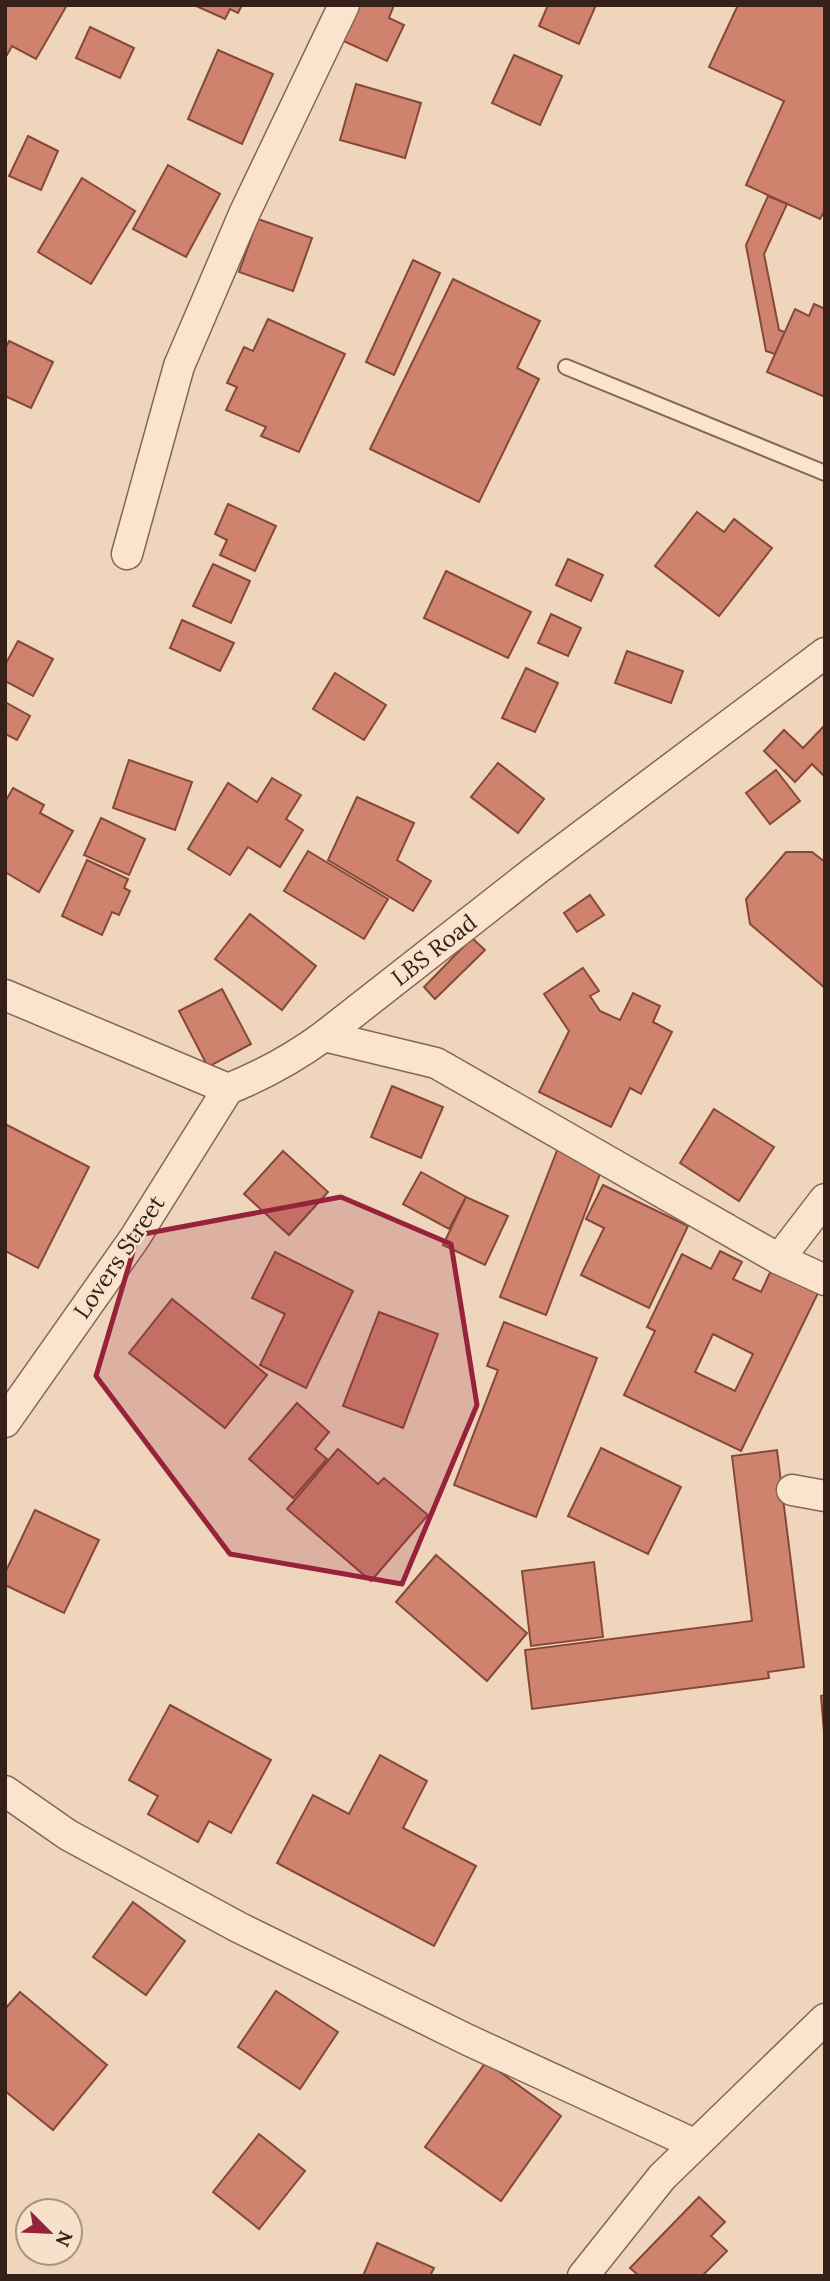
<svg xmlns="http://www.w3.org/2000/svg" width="830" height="2281" viewBox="0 0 830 2281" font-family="Lora,serif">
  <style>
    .building { fill: #cf836f; stroke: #864839; stroke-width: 2; fill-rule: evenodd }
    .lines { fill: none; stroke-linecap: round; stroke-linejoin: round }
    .lane-casing { stroke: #866554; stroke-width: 18 }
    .street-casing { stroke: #866554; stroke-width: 33 }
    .lane { stroke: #fae4ce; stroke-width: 14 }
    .street { stroke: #fae4ce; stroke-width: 30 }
    .marked { fill: #97223b; fill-opacity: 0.2; stroke: #97223b; stroke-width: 5; stroke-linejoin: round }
    .labels { text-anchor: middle; stroke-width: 5; stroke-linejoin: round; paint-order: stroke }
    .street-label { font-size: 23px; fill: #35211a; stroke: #f6e1ca }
  </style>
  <rect width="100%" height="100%" fill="#efd5bb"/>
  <g class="building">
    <path d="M5 5H67L36 59 12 46 7 55 5 54Z"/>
    <path d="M194 5H242L238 13 230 9 225 19Z"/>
    <path d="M352 5H394L389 18 404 25 387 61 337 38Z"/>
    <path d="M548 5H596L579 44 539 26Z"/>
    <path d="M738 5H825V210L820 219 746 185 784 101 709 67Z"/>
    <path d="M90 27 134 48 120 78 76 58Z"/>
    <path d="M218 50 273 74 242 144 188 119Z"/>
    <path d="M514 55 562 76 540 125 492 103Z"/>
    <path d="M356 84 421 103 405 158 340 140Z"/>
    <path d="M28 136 58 151 41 190 9 176Z"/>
    <path d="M168 165 220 194 186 257 133 229Z"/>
    <path d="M82 178 135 211 91 284 38 252Z"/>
    <path d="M768 196 787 204 764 254 779 330 785 332 775 354 766 351 746 245Z"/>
    <path d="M258 219 312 238 293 291 239 272Z"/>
    <path d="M413 260 440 273 394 375 366 362Z"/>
    <path d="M453 279 540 321 517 368 539 379 479 502 370 449Z"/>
    <path d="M814 304 825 309V397L767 372 795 309 809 316Z"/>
    <path d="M268 319 345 354 299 452 261 436 266 427 226 410 237 387 227 383 244 347 253 351Z"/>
    <path d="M9 341 53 362 31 408 5 396V349Z"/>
    <path d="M228 504 276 526 255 571 220 555 227 540 215 534Z"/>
    <path d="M697 512 724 532 734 519 772 548 719 616 655 566Z"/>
    <path d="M568 559 603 575 591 601 556 585Z"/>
    <path d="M213 564 250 581 231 623 193 606Z"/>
    <path d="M446 571 531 612 508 658 424 618Z"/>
    <path d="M551 614 581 628 568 656 538 643Z"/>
    <path d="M182 620 234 643 220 671 170 648Z"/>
    <path d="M18 641 53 659 33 696 5 681V665Z"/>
    <path d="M627 651 683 671 671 703 615 683Z"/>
    <path d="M526 668 558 683 535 732 502 718Z"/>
    <path d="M335 673 386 705 364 740 313 709Z"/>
    <path d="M5 702 30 716 17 740 5 734Z"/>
    <path d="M825 725V777L812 764 795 782 764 751 784 730 803 748Z"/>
    <path d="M129 760 192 782 175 830 113 808Z"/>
    <path d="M498 763 544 799 518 833 471 797Z"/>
    <path d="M776 770 800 801 770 824 746 793Z"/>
    <path d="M272 778 301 795 286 819 303 830 280 867 248 847 230 875 188 849 228 783 257 802Z"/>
    <path d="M13 788 44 805 40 813 73 831 39 892 5 872V802Z"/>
    <path d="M357 797 414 823 397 860 431 881 413 911 328 860Z"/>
    <path d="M101 818 145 839 129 875 84 855Z"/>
    <path d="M308 851 388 899 364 939 284 891Z"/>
    <path d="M786 852H812L825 862V988L750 924 746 899Z"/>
    <path d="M87 860 128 879 124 888 130 891 119 915 112 912 102 935 62 916Z"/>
    <path d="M590 895 604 915 577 932 564 913Z"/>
    <path d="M250 914 316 966 282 1010 215 959Z"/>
    <path d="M472 938 485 950 435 999 424 987Z"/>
    <path d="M583 968 599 991 590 996 600 1011 620 1020 633 993 660 1006 653 1022 672 1032 641 1094 630 1088 611 1127 539 1092 569 1031 544 994Z"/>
    <path d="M222 989 251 1044 208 1067 179 1011Z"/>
    <path d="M392 1086 443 1107 421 1158 371 1137Z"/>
    <path d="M714 1109 774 1147 739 1201 680 1163Z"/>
    <path d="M5 1124 89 1167 38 1268 5 1251Z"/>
    <path d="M558 1148 603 1166 546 1315 500 1297Z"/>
    <path d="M283 1151 328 1192 289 1235 244 1194Z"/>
    <path d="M421 1172 466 1197 449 1229 403 1204Z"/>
    <path d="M603 1185 688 1226 649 1308 581 1275 604 1228 586 1219Z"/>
    <path d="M466 1197 508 1216 485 1265 443 1245Z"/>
    <path d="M720 1251 742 1262 733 1279 761 1292 773 1266 820 1289 741 1451 624 1395 655 1331 647 1327 682 1254 711 1269ZM713 1334 753 1354 735 1391 695 1372Z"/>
    <path d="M275 1252 353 1291 306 1388 260 1365 285 1314 252 1298Z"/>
    <path d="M172 1299 267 1375 225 1428 129 1353Z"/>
    <path d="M379 1312 438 1334 403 1428 343 1406Z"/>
    <path d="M504 1322 597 1358 536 1517 454 1485 498 1370 487 1366Z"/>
    <path d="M297 1403 329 1432 315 1449 327 1459 293 1498 249 1459Z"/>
    <path d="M601 1448 681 1487 648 1554 568 1516Z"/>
    <path d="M338 1449 378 1484 384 1478 428 1515 371 1581 287 1509Z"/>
    <path d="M777 1450 804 1667 768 1672 769 1678 532 1709 525 1650 752 1621 732 1456Z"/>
    <path d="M35 1510 99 1540 64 1613 5 1585V1573Z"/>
    <path d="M436 1555 527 1633 487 1681 396 1602Z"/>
    <path d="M594 1562 603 1637 531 1646 522 1571Z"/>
    <path d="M825 1695V1744L821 1696Z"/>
    <path d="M170 1705 271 1760 231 1833 209 1821 198 1842 148 1814 158 1796 129 1780Z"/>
    <path d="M380 1755 427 1781 403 1828 476 1866 434 1946 277 1863 313 1795 349 1814Z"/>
    <path d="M133 1902 185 1941 146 1995 93 1957Z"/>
    <path d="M276 1991 338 2032 300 2089 238 2047Z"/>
    <path d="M20 1992 107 2065 53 2130 5 2091V2009Z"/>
    <path d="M486 2062 561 2116 501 2201 425 2147Z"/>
    <path d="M259 2134 305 2171 259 2229 213 2192Z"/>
    <path d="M699 2197 725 2222 711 2236 727 2251 702 2276H639L630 2268Z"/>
    <path d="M377 2243 434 2268 430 2276H363Z"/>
  </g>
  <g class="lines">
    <defs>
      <path id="lane" d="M566 367 825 473"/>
      <g id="street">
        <path d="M127 554 179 366 245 212 344 5"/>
        <path d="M5 995 228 1089C263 1075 294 1058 324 1036L536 870 825 653"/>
        <path d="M324 1036 436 1063 779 1259 825 1280"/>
        <path d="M779 1259 825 1199"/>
        <path d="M5 1422 134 1239 228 1089"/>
        <path d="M792 1490 825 1496"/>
        <path d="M5 1791 68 1835 238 1927 468 2040 694 2144"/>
        <path d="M583 2276 662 2177 825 2019"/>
      </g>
    </defs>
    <use href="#lane" class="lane-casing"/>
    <use href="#street" class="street-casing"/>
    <use href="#lane" class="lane"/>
    <use href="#street" class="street"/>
  </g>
  <path class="marked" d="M341 1197 451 1244 477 1405 402 1584 230 1554 96 1376 138 1235Z"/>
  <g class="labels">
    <g class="street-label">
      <text transform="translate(434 950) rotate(-38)" y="8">LBS Road</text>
      <text transform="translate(119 1257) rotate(-56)" y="8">Lovers Street</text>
    </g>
  </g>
  <rect width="830" height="2281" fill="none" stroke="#35211a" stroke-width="14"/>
  <g transform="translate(49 2232) rotate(114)"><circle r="33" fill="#f6e1ca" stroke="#a99484" stroke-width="2"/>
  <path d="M0-5L12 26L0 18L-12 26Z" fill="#97223b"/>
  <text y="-10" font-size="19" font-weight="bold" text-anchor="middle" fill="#35211a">N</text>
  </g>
</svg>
